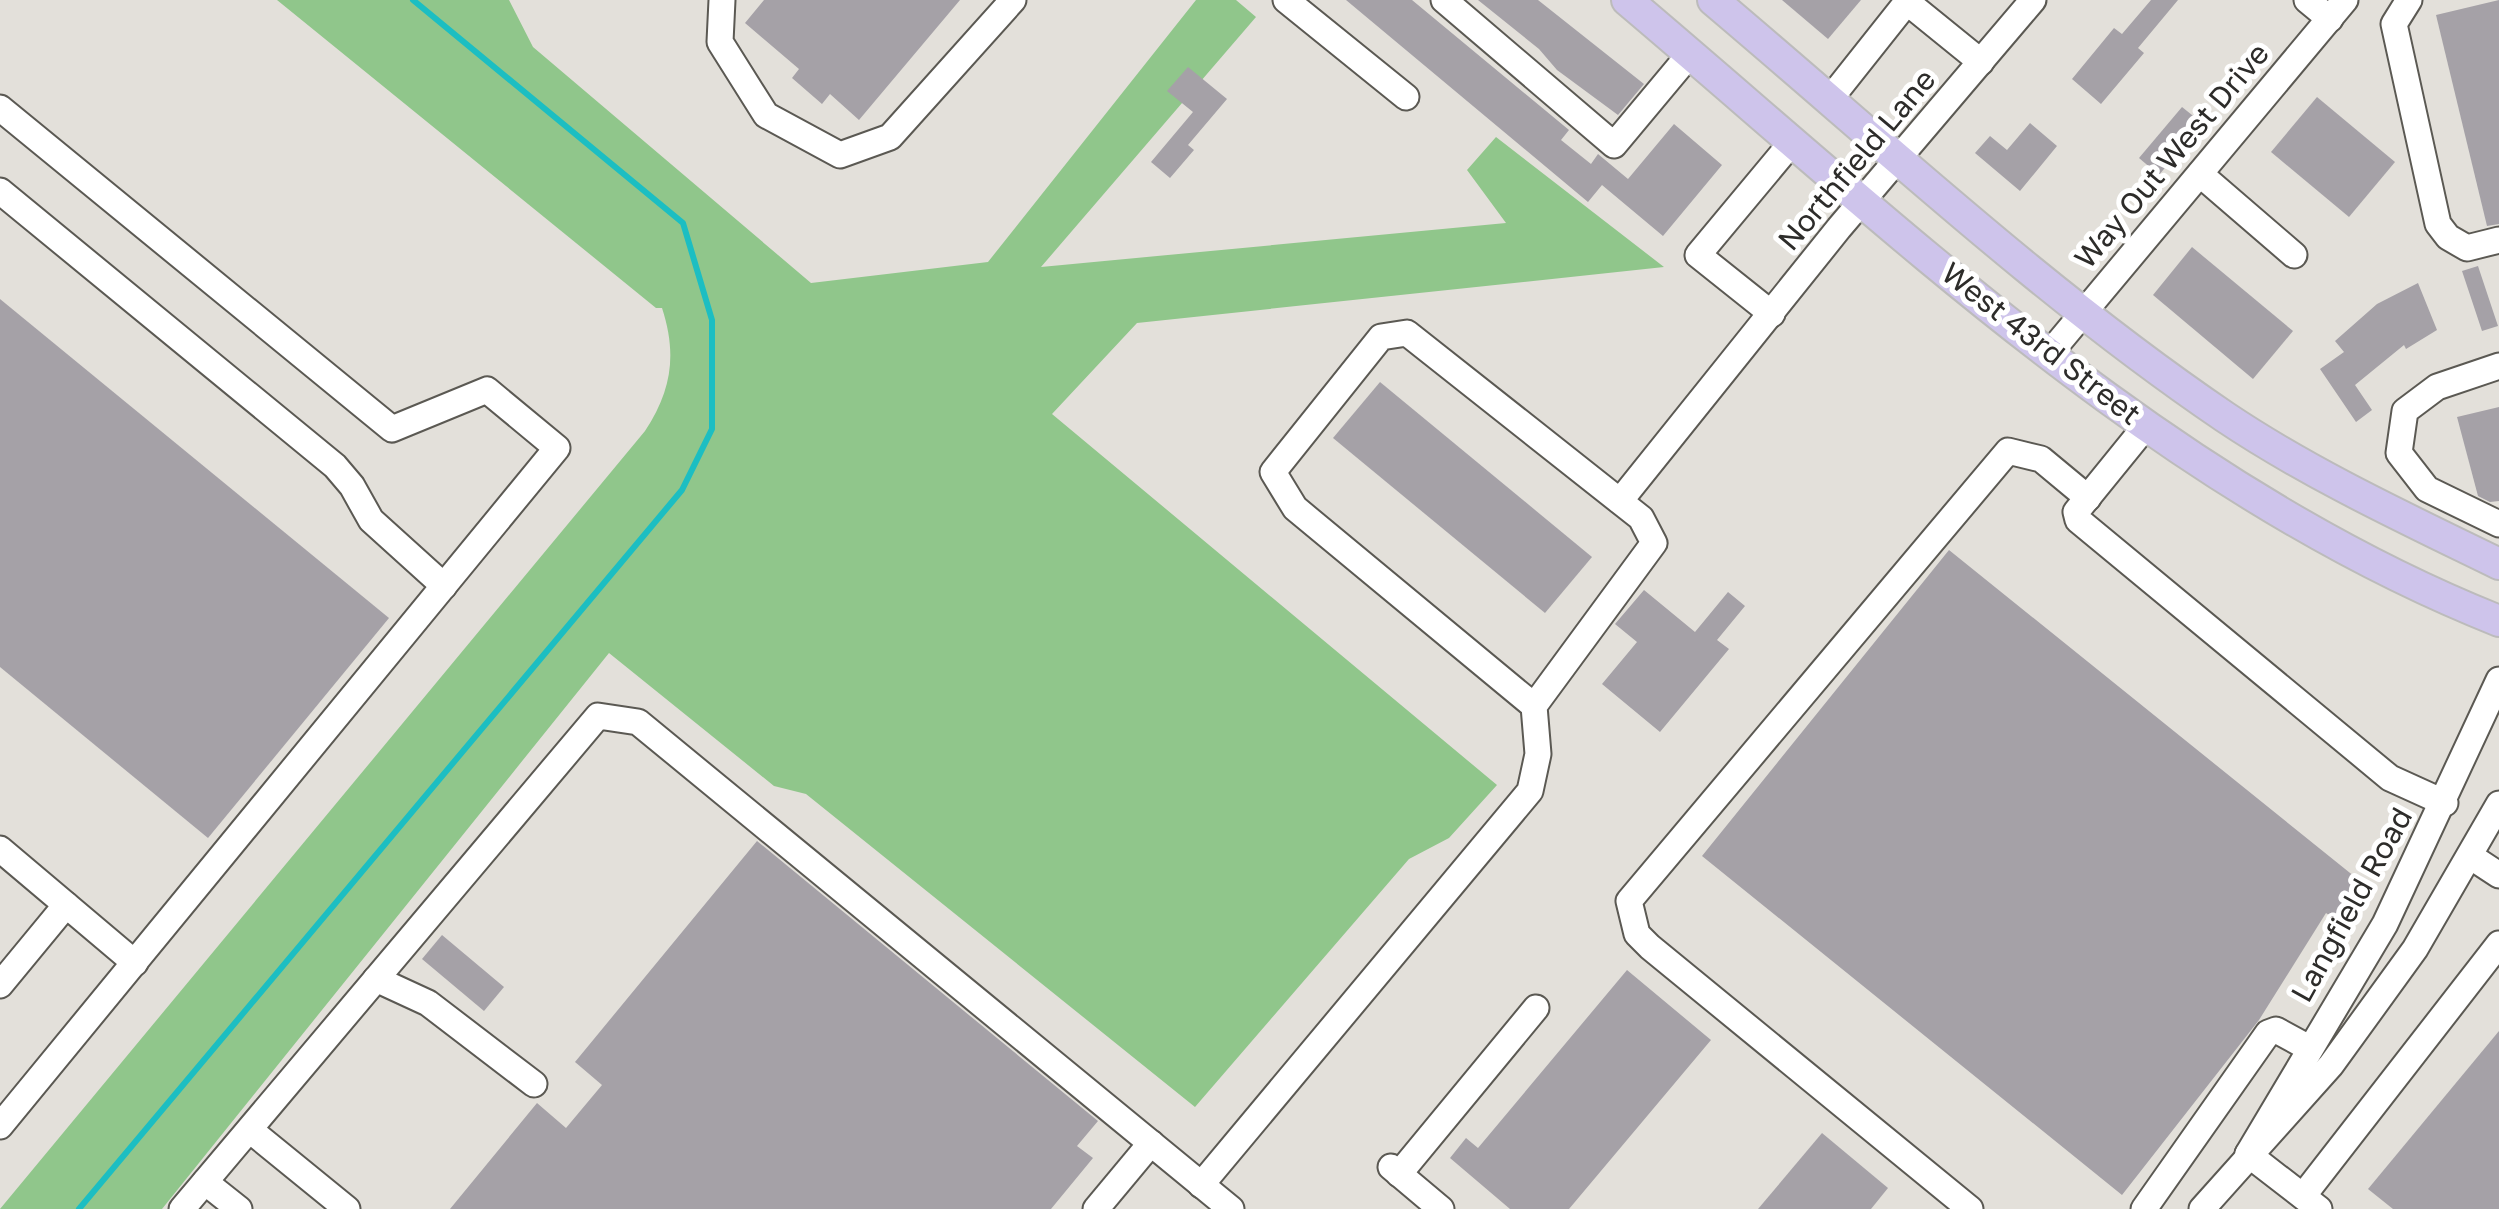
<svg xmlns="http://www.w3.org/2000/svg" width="2499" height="1209" viewBox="0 0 2499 1209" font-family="'Golos Text',sans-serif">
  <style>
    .green { fill: #90c68b }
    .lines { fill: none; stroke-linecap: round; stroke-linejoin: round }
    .stream { stroke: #1cbec2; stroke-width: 6 }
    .building { fill: #a5a1a7 }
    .minor-casing { stroke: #5b5953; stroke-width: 29 }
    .major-casing { stroke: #bcbbbb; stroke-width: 34 }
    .minor { stroke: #fff; stroke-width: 25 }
    .major { stroke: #cec4eb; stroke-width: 30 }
    .labels { text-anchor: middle; stroke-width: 10; stroke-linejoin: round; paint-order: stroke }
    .street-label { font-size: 30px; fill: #2d2c2a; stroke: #fff }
  </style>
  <rect width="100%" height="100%" fill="#e3e0da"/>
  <path class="green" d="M277 0H509L533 47 811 283 988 262 1196 0H1236L1256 17 1041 267 1506 223 1467 170 1496 137 1664 267 1137 323 1052 414 1497 785 1449 838 1409 859 1195 1107 806 794 774 786 609 653 162 1209H0L645 431C672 390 677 354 662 308H656Z"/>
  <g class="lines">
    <path class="stream" d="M79 1209 682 490 712 429V320L683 223 413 0"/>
  </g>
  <g class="building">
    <path d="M764 0H960L859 120 830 94 822 104 792 78 799 69 745 23Z"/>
    <path d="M1346 0H1412L1569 130 1561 140 1591 164 1598 154 1628 179 1674 124 1722 165 1663 236 1602 185 1588 202Z"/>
    <path d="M1478 0H1538L1644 84 1618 115 1557 70 1539 49Z"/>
    <path d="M1782 0H1861L1828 39Z"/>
    <path d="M2151 0H2178L2138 48 2144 53 2101 104 2072 79 2114 28 2122 34Z"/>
    <path d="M2499 0V224L2487 226 2436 15Z"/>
    <path d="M1188 67 1227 99 1188 145 1194 150 1170 178 1151 162 1193 112 1167 91Z"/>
    <path d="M2317 97 2395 162 2349 217 2271 152Z"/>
    <path d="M2182 107 2202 123 2159 175 2139 158Z"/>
    <path d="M2030 123 2057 146 2020 191 1975 153 1990 136 2007 150Z"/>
    <path d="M2192 247 2293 331 2253 379 2153 295Z"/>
    <path d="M2478 266 2498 326 2482 331 2462 271Z"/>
    <path d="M2418 283 2437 330 2406 349 2404 345 2355 385 2372 410 2356 422 2320 369 2344 352 2335 341 2377 304Z"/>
    <path d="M0 299 389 618 208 838 0 667Z"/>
    <path d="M1380 382 1592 557 1545 613 1333 438Z"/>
    <path d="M2499 407V501L2490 502 2478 496 2457 417Z"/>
    <path d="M1949 550 2365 885 2336 920 2326 913 2259 1020 2122 1195 1702 856Z"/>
    <path d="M1644 590 1695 632 1728 592 1745 606 1717 640 1729 649 1660 732 1602 684 1637 642 1615 624Z"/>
    <path d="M757 841 1098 1121 1077 1146 1093 1158 1051 1209H450L537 1103 566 1128 602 1085 575 1062Z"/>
    <path d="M442 935 504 987 484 1011 422 959Z"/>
    <path d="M1627 970 1711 1040 1569 1209H1510L1450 1158 1466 1138 1478 1148Z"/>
    <path d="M2499 1031V1209H2393L2368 1189Z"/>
    <path d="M1822 1133 1888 1188 1871 1209H1758Z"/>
  </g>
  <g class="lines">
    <defs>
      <g id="minor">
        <path d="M722 0 720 42 766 115 840 155 890 137 1013 0"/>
        <path d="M1286 0 1406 97"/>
        <path d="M1444 0 1614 145 1690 54"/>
        <path d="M2307 0 2330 19"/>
        <path d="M2409 0 2394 24 2438 224 2448 237 2467 248 2499 240"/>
        <path d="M1830 99 1907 2 1981 62"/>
        <path d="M0 108 392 429 487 390 557 448 0 1126"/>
        <path d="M2200 174 2294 255"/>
        <path d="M0 191 335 466 352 486 371 520 444 586"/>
        <path d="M1772 314 1698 255 1793 141"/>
        <path d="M2049 354 2345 0"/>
        <path d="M2499 366 2437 387 2405 411 2399 453 2427 489 2499 524"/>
        <path d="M2145 427 2076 512 2078 520 2390 778 2445 803"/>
        <path d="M1620 501 1839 228 2033 0"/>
        <path d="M0 849 135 963"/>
        <path d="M2470 856 2499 875"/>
        <path d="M376 979 428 1003 534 1084"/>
        <path d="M0 985 66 905"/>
        <path d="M250 1130 347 1209"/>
        <path d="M2248 1154 2385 924 2499 680"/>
        <path d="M2248 1154 2319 1209"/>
        <path d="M1391 1167 1441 1209"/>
        <path d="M1399 1174 1536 1008"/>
        <path d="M205 1182 239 1209"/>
        <path d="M1201 1185 1530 791 1538 754 1534 706 1295 508 1273 472 1381 337 1407 333 1641 518 1654 543 1534 706"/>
        <path d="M2303 1196 2499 944"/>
        <path d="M182 1209 598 716 638 722 1231 1209"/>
        <path d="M1096 1209 1151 1143"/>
        <path d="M1970 1209 1650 947 1637 934 1629 901 2008 451 2041 459 2088 498"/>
        <path d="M2144 1209 2268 1033 2276 1030 2309 1048"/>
        <path d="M2202 1209 2331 1065 2415 949 2499 804"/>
      </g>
      <g id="major">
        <path d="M1627 0C1898 229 2164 488 2499 621"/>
        <path d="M1713 0C1879 140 2045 295 2225 417 2310 474 2407 519 2499 564"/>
      </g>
    </defs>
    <use href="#minor" class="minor-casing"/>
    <use href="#major" class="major-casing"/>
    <use href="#minor" class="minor"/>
    <use href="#major" class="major"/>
  </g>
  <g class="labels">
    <g class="street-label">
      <text transform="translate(2172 156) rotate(-50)" y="10">Way Out West Drive</text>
      <text transform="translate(1857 160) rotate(-50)" y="10">Northfield Lane</text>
      <text transform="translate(2041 344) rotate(38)" y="10">West 43rd Street</text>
      <text transform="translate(2352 905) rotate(-61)" y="10">Langfield Road</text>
    </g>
  </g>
</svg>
